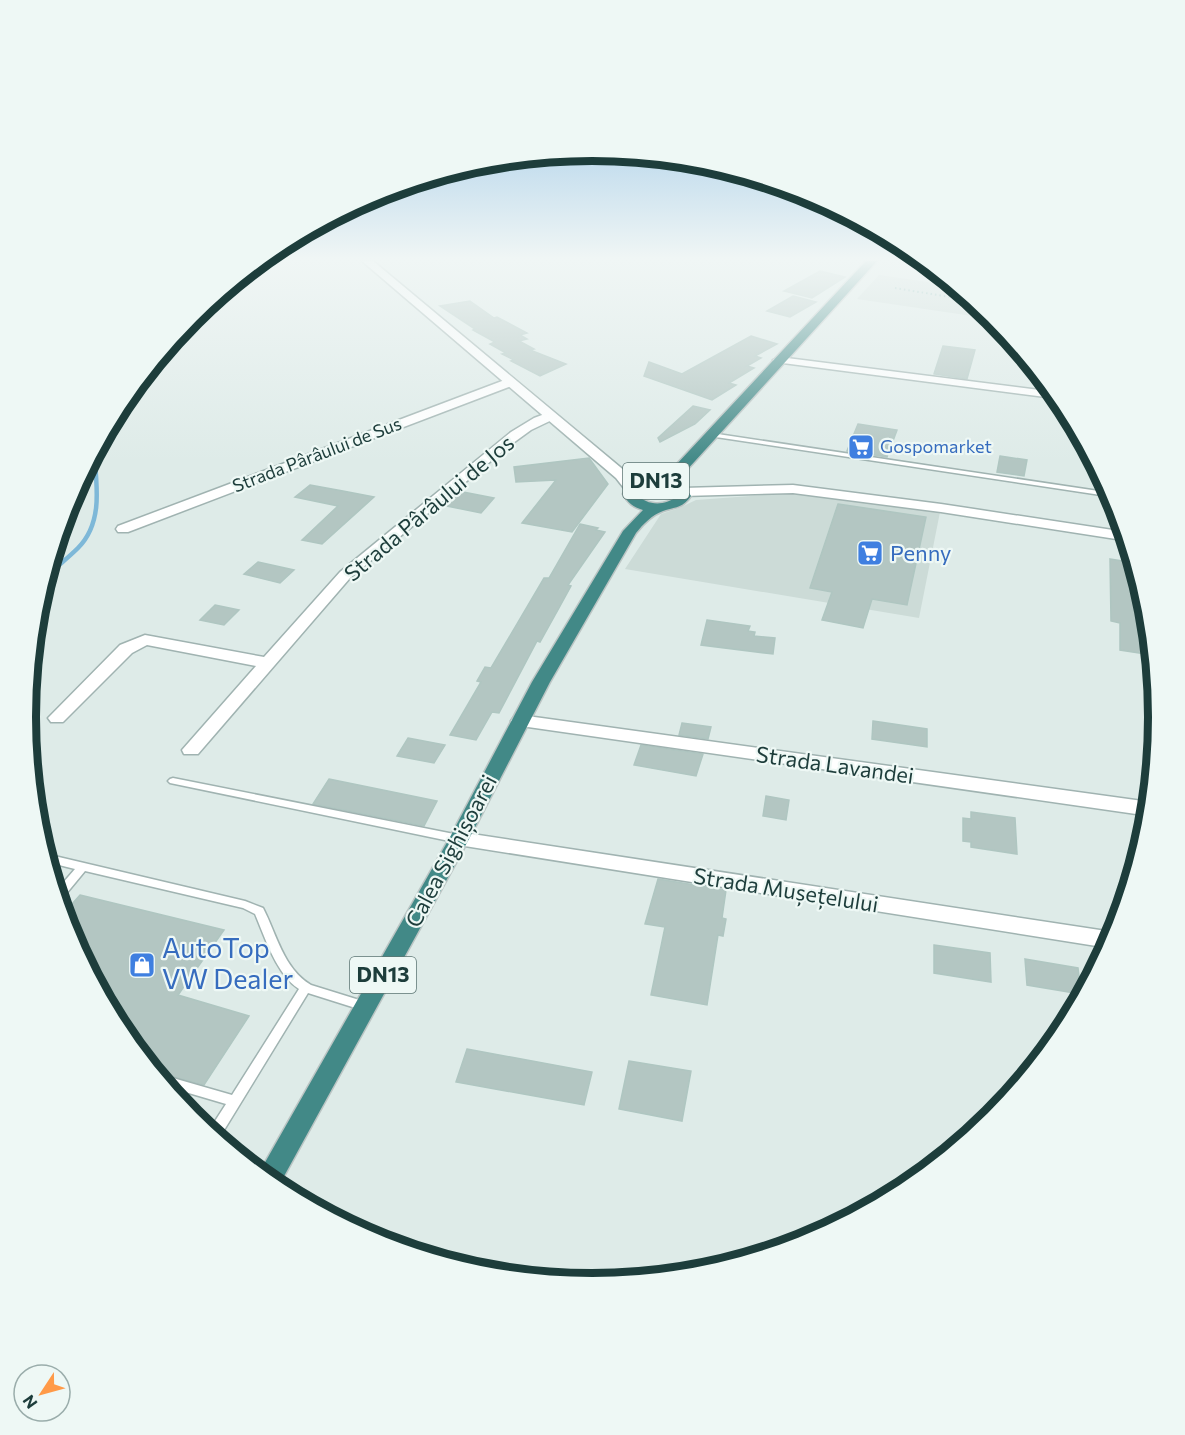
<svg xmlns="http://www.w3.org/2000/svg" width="1185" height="1435" viewBox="0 0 1185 1435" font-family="Commissioner,sans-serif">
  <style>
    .built { fill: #ccdbd7 }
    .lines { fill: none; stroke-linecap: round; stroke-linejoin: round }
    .stream { stroke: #7eb8d8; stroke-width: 4.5 }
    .building { fill: #b3c6c2; stroke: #afc6c1; stroke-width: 1.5 }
    .service-casing { stroke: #a0b3b1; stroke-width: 3 }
    .minor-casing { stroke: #a0b3b1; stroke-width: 3 }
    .tertiary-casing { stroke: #a0b3b1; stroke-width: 3 }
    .trunk-casing { stroke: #bbc5c4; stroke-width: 3 }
    .path { stroke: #7ab3ad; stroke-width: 2; stroke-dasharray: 1.5 3; stroke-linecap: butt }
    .service { fill: #fff; fill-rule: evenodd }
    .minor { fill: #fff; fill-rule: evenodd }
    .tertiary { fill: #fff; fill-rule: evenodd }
    .trunk { fill: #428987; fill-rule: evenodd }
    .labels { text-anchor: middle; stroke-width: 4.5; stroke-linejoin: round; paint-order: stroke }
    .far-shop-label { font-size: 18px; fill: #366cbe; stroke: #eef8f5; text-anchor: start }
    .far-street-label { font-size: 18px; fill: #1d3d3b; stroke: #eef8f5 }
    .shield { fill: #eef8f5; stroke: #5c7573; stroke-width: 1.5 }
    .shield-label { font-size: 21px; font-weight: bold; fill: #1d3d3b }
    .street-label { font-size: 22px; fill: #1d3d3b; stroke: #eef8f5 }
    .shop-label { font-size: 22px; fill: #366cbe; stroke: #eef8f5; text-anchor: start }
    .near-shop-label { font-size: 27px; fill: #366cbe; stroke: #eef8f5; text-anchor: start }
    .rim { fill: none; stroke: #1d3d3b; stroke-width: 8 }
  </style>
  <rect width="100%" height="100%" fill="#deebe8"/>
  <g class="built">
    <path d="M879 275 956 286 988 312 981 311 979 317 857 299Z"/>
    <path d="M790 493 940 512 919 618 625 569 661 514 679 508 696 500Z"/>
  </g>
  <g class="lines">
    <path class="stream" d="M46 577C56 567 68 558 78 548 103 523 97 486 94 453"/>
  </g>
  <g class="building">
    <path d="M820 271 845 277 812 298 784 291Z"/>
    <path d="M793 296 816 302 790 317 767 311Z"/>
    <path d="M470 301 494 318 497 317 527 333 520 335 527 339 519 341 534 349 530 350 566 364 540 376 511 361 514 360 502 354 506 353 490 344 495 342 473 330 475 329 440 306Z"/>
    <path d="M751 336 777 344 755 356 761 358 747 366 754 368 729 383 736 385 712 400 644 376 649 362 682 374Z"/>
    <path d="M943 346 975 350 967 379 934 374Z"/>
    <path d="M693 406 710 410 695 424 660 442 658 438Z"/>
    <path d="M858 424 897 430 887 457 847 451Z"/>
    <path d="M1000 456 1027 460 1024 476 997 472Z"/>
    <path d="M589 458 608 484 572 532 522 523 556 480 516 482 514 467Z"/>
    <path d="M310 485 343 491 374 497 322 544 302 540 338 506 295 497Z"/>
    <path d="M458 491 494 498 481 513 442 505Z"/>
    <path d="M838 504 926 517 907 605 872 599 863 628 822 620 832 592 810 588Z"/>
    <path d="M580 524 598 528 596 530 605 532 568 585 571 586 559 608 540 642 537 641 499 713 492 712 476 740 450 735 481 682 477 681 485 667 491 668 544 578H549Z"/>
    <path d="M1110 559 1135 563 1149 607 1153 655 1120 650V623L1111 621Z"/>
    <path d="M258 562 294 570 280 583 244 574Z"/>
    <path d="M215 605 239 610 224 625 200 620Z"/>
    <path d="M707 620 750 626 748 631 755 632 754 636 775 638 773 654 701 645Z"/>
    <path d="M873 721 927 729V747L872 739Z"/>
    <path d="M682 723 711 727 708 739 679 735Z"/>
    <path d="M408 738 445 745 434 763 397 756Z"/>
    <path d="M641 745 703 754 696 776 634 765Z"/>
    <path d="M329 779 437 801 424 826 313 804Z"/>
    <path d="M766 796 789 800 786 820 763 816Z"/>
    <path d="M971 812 1015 818 1017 854 971 847V842L963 841V818L971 819Z"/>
    <path d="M658 879 726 890 722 918 726 919 723 936 718 935 707 1005 651 995 665 927 645 924Z"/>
    <path d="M80 895 224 930 178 995 249 1016 204 1085 152 1071 121 1032 69 934 63 914Z"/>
    <path d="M934 945 990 953 991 982 934 973Z"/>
    <path d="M1025 959 1078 968 1081 994 1027 985Z"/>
    <path d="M467 1049 592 1072 584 1105 456 1082Z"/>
    <path d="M629 1061 691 1071 682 1121 619 1109Z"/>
  </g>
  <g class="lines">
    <defs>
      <g id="service">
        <path d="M711 433 1112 493 1114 497 709 436 708 435Z"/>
        <path d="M173 778 459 835 463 836 464 839 463 842 459 843 170 783 168 781 170 779Z"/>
        <path d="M46 854 245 901 263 908C277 935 283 968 311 985L369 1003 371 1006 369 1009 365 1011 308 993 218 1140 208 1132 226 1104 165 1086 156 1075 159 1074 232 1095 299 989C276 974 265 937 255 914L243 908 85 871 61 900 58 901 56 891 75 869 47 862 45 855Z"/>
      </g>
      <g id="minor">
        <path d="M779 357 1055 392 1061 399 775 362 773 360Z"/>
        <path d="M510 378 514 379V385L128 532H118L116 529 118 526Z"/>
        <path d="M550 412 554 413 556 416 554 419 531 430 509 446 350 578 198 754H184L182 750 256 666 147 645 132 653 63 722H51L48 718 120 645 145 635 264 657 340 572 511 432 534 418Z"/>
        <path d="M793 485 941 504 1126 532 1129 541 941 512 793 493 683 496 676 492 683 488Z"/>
        <path d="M520 715 1150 802V816L514 725 511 721 514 717Z"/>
        <path d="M459 832 1113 932 1117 933 1109 948 452 844 449 839 452 834Z"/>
      </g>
      <path id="tertiary" d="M362 261H373L626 472 639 489 637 492H627L616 478Z"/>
      <path id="trunk" d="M866 261H877L685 472 671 479C681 482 686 487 691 496 683 508 675 507 663 511 652 515 643 524 636 533L550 682 469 839 277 1189 259 1173 449 839 532 682 623 531 643 510C633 507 628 503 623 494 628 481 640 481 652 477 660 475 668 470 675 466ZM660 485 670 488 676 497C665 506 646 506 637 494L643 489Z"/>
    </defs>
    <use href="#service" class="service-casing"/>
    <use href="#minor" class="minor-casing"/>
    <use href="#tertiary" class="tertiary-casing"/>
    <use href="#trunk" class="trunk-casing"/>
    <g class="path">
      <path d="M895 288 974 301"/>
      <path d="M967 307 978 304"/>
    </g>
    <use href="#service" class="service"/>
    <use href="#minor" class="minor"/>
    <use href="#tertiary" class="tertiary"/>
    <use href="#trunk" class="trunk"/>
  </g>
  <linearGradient id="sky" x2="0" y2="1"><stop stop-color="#7db6e2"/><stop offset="0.56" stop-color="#f0f6f5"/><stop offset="1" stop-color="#f0f6f5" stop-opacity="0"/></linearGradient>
  <rect width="1185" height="462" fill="url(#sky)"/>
  <defs>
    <symbol id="supermarket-square" viewBox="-11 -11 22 22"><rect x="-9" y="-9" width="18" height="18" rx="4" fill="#3f7fe0" stroke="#eef8f5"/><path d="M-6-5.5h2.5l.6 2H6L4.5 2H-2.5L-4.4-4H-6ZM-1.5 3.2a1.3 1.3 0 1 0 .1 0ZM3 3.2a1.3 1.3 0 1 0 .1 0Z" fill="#fff"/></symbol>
    <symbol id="shop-square" viewBox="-11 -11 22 22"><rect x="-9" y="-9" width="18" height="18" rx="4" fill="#3f7fe0" stroke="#eef8f5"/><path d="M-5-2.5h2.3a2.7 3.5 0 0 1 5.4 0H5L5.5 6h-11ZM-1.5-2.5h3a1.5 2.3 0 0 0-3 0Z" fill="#fff"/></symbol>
  </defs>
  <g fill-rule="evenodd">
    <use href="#supermarket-square" x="846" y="432" width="30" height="30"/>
    <use href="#supermarket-square" x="855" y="538" width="30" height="30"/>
    <use href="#shop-square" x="127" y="950" width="30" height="30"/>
  </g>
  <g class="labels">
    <g class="far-shop-label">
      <text x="880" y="453">Gospomarket</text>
    </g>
    <g class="far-street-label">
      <text transform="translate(317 455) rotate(-21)" y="6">Strada Pârâului de Sus</text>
    </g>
    <g class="shield">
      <rect x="623" y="463" width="66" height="36" rx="4.5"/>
      <rect x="350" y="957" width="66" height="36" rx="4.5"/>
    </g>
    <g class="shield-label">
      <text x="656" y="488">DN13</text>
      <text x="383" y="982">DN13</text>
    </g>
    <g class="street-label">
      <text transform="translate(429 508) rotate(-40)" y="8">Strada Pârâului de Jos</text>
      <text transform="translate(835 765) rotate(8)" y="8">Strada Lavandei</text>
      <text transform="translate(451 851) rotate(-62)" y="8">Calea Sighișoarei</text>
      <text transform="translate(786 890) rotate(9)" y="8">Strada Mușețelului</text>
    </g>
    <g class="shop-label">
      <text x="890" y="561">Penny</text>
    </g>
    <g class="near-shop-label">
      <text x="162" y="958">AutoTop<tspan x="162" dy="31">VW Dealer</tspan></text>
    </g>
  </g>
  <path d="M0 0H1185V1435H0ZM36 717a556 556 0 1 1 1112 0a556 556 0 1 1-1112 0Z" fill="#eef8f5" fill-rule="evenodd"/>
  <path class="rim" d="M36 717a556 556 0 1 1 1112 0a556 556 0 1 1-1112 0Z"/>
  <g transform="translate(42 1393) rotate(234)"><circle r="28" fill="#eef8f5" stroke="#9aadab" stroke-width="1.5"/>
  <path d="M0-4.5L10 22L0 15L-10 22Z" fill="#ff9a48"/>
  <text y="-9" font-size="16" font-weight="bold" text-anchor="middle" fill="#1d3d3b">N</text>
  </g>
</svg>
